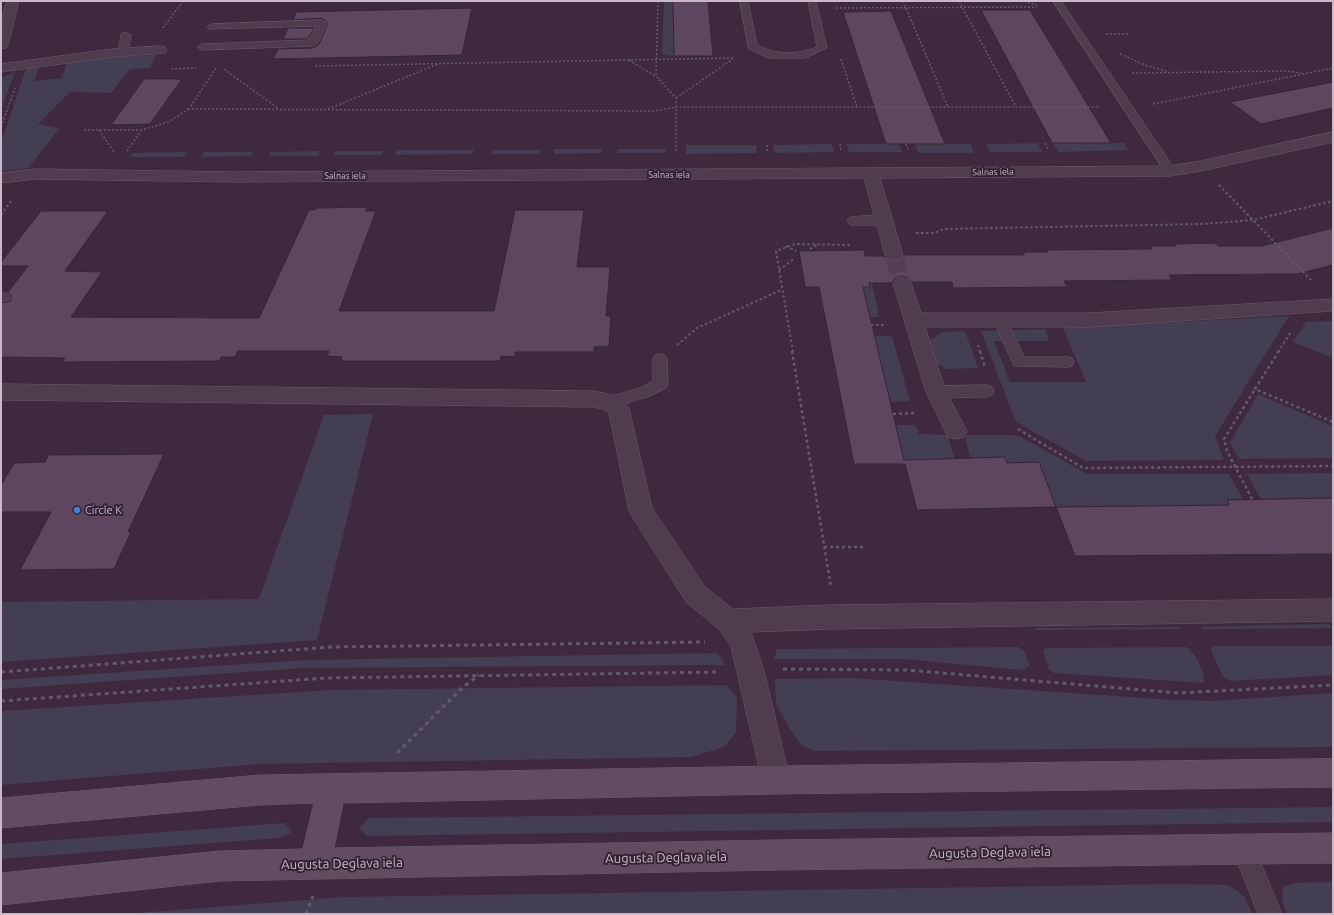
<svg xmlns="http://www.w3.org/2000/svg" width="1334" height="915" viewBox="0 0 1334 915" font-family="Ubuntu,sans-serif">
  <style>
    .green { fill: #443e53 }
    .building { fill: #5e465e; stroke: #362437 }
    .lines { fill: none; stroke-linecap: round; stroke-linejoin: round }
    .minor-tunnel { stroke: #543f54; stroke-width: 18; stroke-dasharray: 18 9; stroke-linecap: butt }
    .service-casing { stroke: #6d5b6c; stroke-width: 1 }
    .minor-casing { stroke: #6d5b6c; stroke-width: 1 }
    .secondary-casing { stroke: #6d5b6c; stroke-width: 1 }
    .path-far3 { stroke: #645a6c; stroke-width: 1.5; stroke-dasharray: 2 2; stroke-linecap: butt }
    .path-far2 { stroke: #645a6c; stroke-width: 2; stroke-dasharray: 2.5 2.5; stroke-linecap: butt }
    .path-far1 { stroke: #645a6c; stroke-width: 2.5; stroke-dasharray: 3 3; stroke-linecap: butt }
    .path { stroke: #645a6c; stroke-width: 3; stroke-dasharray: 4 4; stroke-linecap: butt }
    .service { fill: #4f3d4f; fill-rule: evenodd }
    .minor { fill: #4f3d4f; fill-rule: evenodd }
    .secondary { fill: #624c61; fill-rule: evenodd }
    .shop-dot { fill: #3f7fe0; stroke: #342235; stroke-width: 1.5 }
    .labels { text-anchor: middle; stroke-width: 4; stroke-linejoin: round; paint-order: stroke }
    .far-street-label { font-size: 9px; fill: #cabac9; stroke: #342235 }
    .poi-label { font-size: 11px; fill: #cabac9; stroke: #342235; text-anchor: start }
    .near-street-label { font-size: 13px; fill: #cabac9; stroke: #342235 }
  </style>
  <rect width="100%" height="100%" fill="#3f293f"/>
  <g class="green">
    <path d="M664 1H673L674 56 662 54Z"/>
    <path d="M156 55 150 68 130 69 111 93 70 92 38 124 60 128 28 168 1 171V143L26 69 39 67 34 81 62 78 67 63 103 58Z"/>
    <path d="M15 72 1 111V78Z"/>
    <path d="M1038 143 1042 152H990L986 144Z"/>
    <path d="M1053 143H1124L1128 150 1058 152Z"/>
    <path d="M832 144 834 152 775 153 773 145Z"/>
    <path d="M847 144H899L902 152H849Z"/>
    <path d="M915 144H971L974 153H918Z"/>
    <path d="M686 145H756L757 153 686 154Z"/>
    <path d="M554 149H602V153L554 154Z"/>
    <rect x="617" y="149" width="49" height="4"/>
    <path d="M396 150H474L472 154 395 155Z"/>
    <path d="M493 150H541L540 154H491Z"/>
    <path d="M320 151 318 156H269L271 152Z"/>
    <path d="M335 151H384L382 155H333Z"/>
    <path d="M186 152 183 157H130L133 153Z"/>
    <path d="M204 152H253L250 156 201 157Z"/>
    <path d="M869 282 872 283 879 317H870L862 287H870Z"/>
    <path d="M1289 316 1215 436 1224 460 1086 461 1016 422 981 331 1045 329 1049 341H994L1010 382H1086L1063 328Z"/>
    <path d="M1333 321V358L1293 342 1306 322Z"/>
    <path d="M965 331 978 368 946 369 936 363 930 341 942 332Z"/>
    <path d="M874 336H892L910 401 890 402Z"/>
    <path d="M1258 394 1332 426 1333 458 1239 459 1230 443Z"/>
    <path d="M373 414 317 640 1 662V602L259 599 324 415Z"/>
    <path d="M896 425H915L919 434 948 435 954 458 938 459 939 463 905 464Z"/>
    <path d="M965 435H1013L1021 437 1087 474H1229L1243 499H1227L1229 505 1056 507 1039 462 1007 463 1005 457 970 458Z"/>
    <path d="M1333 473V498L1261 499 1247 474Z"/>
    <path d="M1330 624 1332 628 1202 629 1201 627Z"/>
    <path d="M1178 627 1182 629 1035 630 1034 628Z"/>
    <path d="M1214 646H1333V675L1230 681 1223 677 1211 650Z"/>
    <path d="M1018 647 1024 651 1030 666 1022 670 904 659H774L777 649Z"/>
    <path d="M1186 647C1196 654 1205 671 1204 683L1054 673 1048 668 1043 650 1048 648Z"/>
    <path d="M718 653 725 665 303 668 1 689V680L306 660Z"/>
    <path d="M852 678 1173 700 1212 701 1333 693V747L816 751 802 746 790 729 776 704 775 679Z"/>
    <path d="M727 685 737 698 736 732 724 747 691 757 259 764 1 785V711L331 690Z"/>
    <path d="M1333 807V822L367 836 359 828 369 818Z"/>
    <path d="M285 823 292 832 279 838 1 859V844Z"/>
    <path d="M1333 882V914H1287L1282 901 1283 887 1294 883Z"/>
    <path d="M1173 884 1229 885 1245 897 1252 914H125L343 897Z"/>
  </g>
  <g class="building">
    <path d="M673 1H708L713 56H674Z"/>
    <path d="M472 8 462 55 273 59 278 49 313 48 319 44 328 23 322 18 293 20 296 12Z"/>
    <path d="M981 10H1030L1111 143H1052Z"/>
    <path d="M891 11 945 144H886L843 12Z"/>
    <path d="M288 28H314L308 39H283Z"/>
    <path d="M144 79H182L150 124 111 125Z"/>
    <path d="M1333 82V108L1261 124 1230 102Z"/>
    <path d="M367 207 366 211H376L339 311H494L515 210H584L577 267H610L606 316H611L609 346 594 347V352H515V357L501 356 500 361H341L342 357 327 356 329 351H238L235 357H221L219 361 62 362 65 358 1 357V303L10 301 12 296 8 292 28 266H1V262L41 211H108L65 271 102 272 71 317 259 318 309 210H315L317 208Z"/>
    <path d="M1333 228V265L1297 274 1169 275 1172 280 1064 281 1067 287 953 288 952 282H912L908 278 902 276 895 278 892 283H869L870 287H863L904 460 1005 457 1007 463 1039 462 1056 507 917 510 905 464H854L819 287H805L799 251 864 250 865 256H884L888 260 894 262 901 260 904 255H1024V252H1048L1046 250 1152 249 1150 246H1176L1175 244 1216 243 1218 246H1262Z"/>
    <path d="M164 454 128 532H131L114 569 20 570 51 512H1V485L14 463 45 462 49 455Z"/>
    <path d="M1333 498V554L1075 556 1056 507 1229 505 1227 500Z"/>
  </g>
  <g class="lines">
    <path class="minor-tunnel" d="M894 255 902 283"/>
    <defs>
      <g id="service">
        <path d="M740 1H748L757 45C776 55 797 55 817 47L808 1H816L827 48 805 58H769L749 49Z"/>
        <path d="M1053 1H1061L1176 171 1174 173H1166Z"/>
        <path d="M322 20 327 23 318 43 313 46 202 50 197 47 202 44 309 40 316 26 209 29 207 27 212 24Z"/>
        <path d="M126 32 131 35 128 52 123 55 118 52 121 35Z"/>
        <path d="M1 292 9 294 11 297 9 300 1 302Z"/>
        <path d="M1000 315 1005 317 1007 320 1024 357H1067L1072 358 1074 362 1072 366 1067 367 1014 366 993 320 995 317Z"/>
        <path d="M660 354 665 355 667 359 668 384 666 388 650 396 610 408 605 406 602 402 605 398 640 388 653 381V359L655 355Z"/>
        <path d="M987 385 992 387 994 391 992 395 987 397 936 398 931 396 929 392 931 388 936 386Z"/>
        <path d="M1243 837 1251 840 1282 914H1258L1232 848 1235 840Z"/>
      </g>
      <g id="minor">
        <path d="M7 1H19L8 45 6 48 1 49V22Z"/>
        <path d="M160 46 165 47 167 50 165 53 112 57 1 72V64L112 49Z"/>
        <path d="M1333 132V142L1201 171 1170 176 880 178 903 255 900 259 894 261 888 259 885 255 877 225H850L847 221 850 217 874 215 864 178 237 182 35 179 1 183V173L35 169 237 172 1170 166 1201 161Z"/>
        <path d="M902 277 908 279 911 283 921 313H1089L1333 299V311L1089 327H925L946 392 967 431 964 437 956 439 948 437 926 392 893 283 896 279Z"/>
        <path d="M1 384 593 391C608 394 622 395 629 409L652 508 705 587 733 609 831 605 1333 599V621L831 629 751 632 764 671 790 780 786 790 776 794 766 790 762 780 731 646 719 629 687 603 633 518 629 511 609 413 604 409 593 407 1 400Z"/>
      </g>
      <path id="secondary" d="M1333 759V787L776 794 343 803 334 848 777 840 1333 833V863L777 870 220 881 1 905V873L220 851 303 849 314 803 260 805 1 828V798L260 775 776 766Z"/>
    </defs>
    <use href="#service" class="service-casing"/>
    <use href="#minor" class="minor-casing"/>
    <use href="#secondary" class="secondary-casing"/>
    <g class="path-far3">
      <path d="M658 1 656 76 676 98V143"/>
      <path d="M903 1 948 107"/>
      <path d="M959 1 1016 107"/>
      <path d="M1024 1 1037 5"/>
      <path d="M836 8 1037 7"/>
      <path d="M163 28 183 1"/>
      <path d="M1106 34H1128"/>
      <path d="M1120 54 1145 65 1166 71"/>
      <path d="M841 59 857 107"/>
      <path d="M629 60 655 76"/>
      <path d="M315 66 734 58"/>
      <path d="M216 68 189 109 655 111 676 107H1100"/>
      <path d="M171 69 196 68"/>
      <path d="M224 69 279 109"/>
      <path d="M1132 73 1286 71 1301 73"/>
      <path d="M676 98 733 59"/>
      <path d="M1153 104 1333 68"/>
      <path d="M328 109 438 64"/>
      <path d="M1 127 15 88"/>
      <path d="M84 130H142L168 122 189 109"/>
      <path d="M99 130 114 152"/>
      <path d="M1045 143 1048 149"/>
      <path d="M840 144 841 150"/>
      <path d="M906 144 908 149"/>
      <path d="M676 145V151"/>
      <path d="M767 145V151"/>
      <path d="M127 151 141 131"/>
    </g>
    <g class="path-far2">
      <path d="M1219 185 1313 282"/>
      <path d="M1 215 11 201"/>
      <path d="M916 233H934L944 229 1201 224 1253 220 1333 201"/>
      <path d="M786 246 796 251"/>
      <path d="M810 249 817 245"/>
      <path d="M779 270 795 258"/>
      <path d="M871 325H886"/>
      <path d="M677 345 697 328 781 290"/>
      <path d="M978 345 980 352"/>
      <path d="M793 352 776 251 795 244 851 245"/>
      <path d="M1278 352 1291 332"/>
    </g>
    <g class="path-far1">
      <path d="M792 351 831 587"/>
      <path d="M980 351 985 367"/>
      <path d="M1279 351 1255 389 1333 422"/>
      <path d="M893 414 917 413"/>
      <path d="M1018 429 1083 468 1333 466"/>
      <path d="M1252 499 1227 451 1224 439 1255 389"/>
      <path d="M824 547H864"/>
    </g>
    <g class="path">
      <path d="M783 669 906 670 1179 693 1333 685"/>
      <path d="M1 672 331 647 705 642"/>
      <path d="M1 701 326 678 718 672"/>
      <path d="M397 753 462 688 479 675"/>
      <path d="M306 914 313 896"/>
    </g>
    <use href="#service" class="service"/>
    <use href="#minor" class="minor"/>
    <use href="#secondary" class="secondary"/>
  </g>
  <circle class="shop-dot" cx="77" cy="510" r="4"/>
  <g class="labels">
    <g class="far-street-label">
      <text transform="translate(993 172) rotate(-1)" y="3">Salnas iela</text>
      <text x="669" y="178">Salnas iela</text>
      <text x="345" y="179">Salnas iela</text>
    </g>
    <g class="poi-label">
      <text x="85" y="514">Circle K</text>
    </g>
    <g class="near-street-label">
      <text transform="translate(990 852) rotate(-1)" y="5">Augusta Deglava iela</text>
      <text transform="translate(666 857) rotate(-1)" y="5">Augusta Deglava iela</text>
      <text transform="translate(342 863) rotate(-1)" y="5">Augusta Deglava iela</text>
    </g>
  </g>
  <rect width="1334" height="915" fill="none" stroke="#cabac9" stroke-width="4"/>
</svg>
